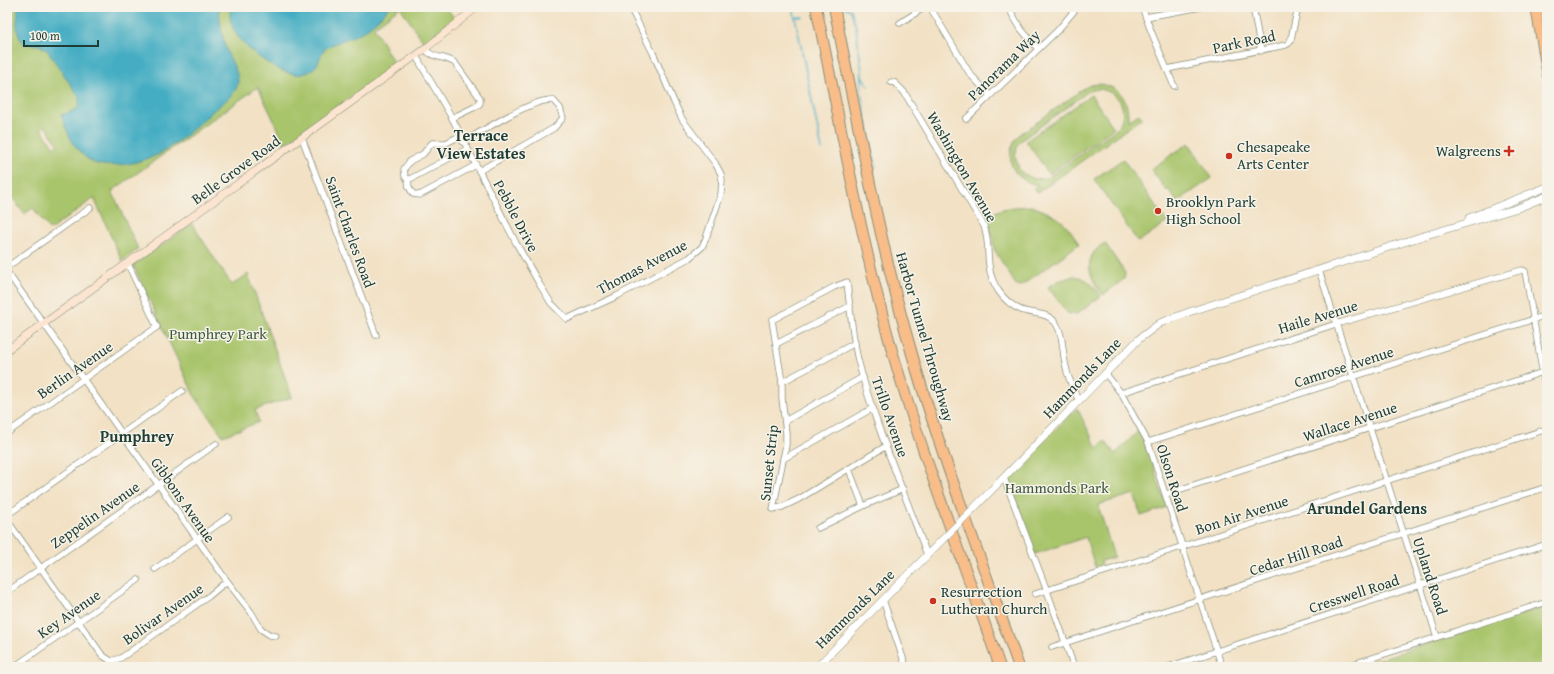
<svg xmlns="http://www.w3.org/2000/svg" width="1554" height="674" viewBox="0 0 1554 674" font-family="'Gentium Book Plus',serif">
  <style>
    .green { fill: #a9c56c; stroke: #648150; fill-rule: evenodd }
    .water { fill: #44adc3; stroke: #32757c }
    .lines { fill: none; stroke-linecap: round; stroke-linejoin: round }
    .stream { stroke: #44adc3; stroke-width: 1.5 }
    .minor-casing { stroke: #888f7c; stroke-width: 7 }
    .tertiary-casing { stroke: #888f7c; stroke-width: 8 }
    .secondary-casing { stroke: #888f7c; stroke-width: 8 }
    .primary-casing { stroke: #888f7c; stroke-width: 10 }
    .motorway-casing { stroke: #888f7c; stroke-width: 12 }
    .minor { stroke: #fff; stroke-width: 5.5 }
    .tertiary { stroke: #fff; stroke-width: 7 }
    .secondary { stroke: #fce5d0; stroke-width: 7 }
    .primary { stroke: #f8bd89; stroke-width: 8 }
    .motorway { stroke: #f8bd89; stroke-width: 10 }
    .tertiary-bridge-casing { stroke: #888f7c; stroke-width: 8; stroke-linecap: butt }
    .tertiary-bridge { stroke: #fff; stroke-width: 7 }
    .poi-dot { fill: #c8321e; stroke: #f7f3e8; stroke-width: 1.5 }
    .labels { text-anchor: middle; stroke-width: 3; stroke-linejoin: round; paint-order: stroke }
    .street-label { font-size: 15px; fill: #1f3d34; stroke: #f7f3e8 }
    .poi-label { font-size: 15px; fill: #1f3d34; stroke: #f7f3e8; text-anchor: start }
    .park-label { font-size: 15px; fill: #3b583f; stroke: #f7f3e8 }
    .neighbourhood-label { font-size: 16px; font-weight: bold; fill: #1f3d34; stroke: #f7f3e8 }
  </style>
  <rect width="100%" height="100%" fill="#f7f3e8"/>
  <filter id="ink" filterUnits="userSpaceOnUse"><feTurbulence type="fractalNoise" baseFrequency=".025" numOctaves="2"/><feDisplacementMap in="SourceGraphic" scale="8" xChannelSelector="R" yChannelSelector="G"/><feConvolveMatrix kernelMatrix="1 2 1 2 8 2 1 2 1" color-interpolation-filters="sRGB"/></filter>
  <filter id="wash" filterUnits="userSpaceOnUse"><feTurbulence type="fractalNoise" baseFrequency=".012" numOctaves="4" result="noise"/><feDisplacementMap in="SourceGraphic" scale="16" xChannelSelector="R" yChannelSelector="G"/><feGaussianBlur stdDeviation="0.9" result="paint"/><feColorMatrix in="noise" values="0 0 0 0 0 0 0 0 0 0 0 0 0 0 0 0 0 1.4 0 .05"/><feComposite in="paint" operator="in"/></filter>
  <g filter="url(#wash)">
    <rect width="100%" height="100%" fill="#f2e1c4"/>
    <g class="green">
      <path d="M7 7H446L455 19 424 43 400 7 374 27 395 66 285 144 258 87 112 191 138 249 122 261 94 198 50 230 33 208 24 214 7 190ZM45 126 58 144 54 147 41 129Z"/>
      <path d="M1099 84C1121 87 1129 100 1128 121L1139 114 1142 118 1037 193 1033 189 1038 185C1011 180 1002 156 1019 135L1083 89 1090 85ZM1099 89C1120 92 1129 109 1118 128L1047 178 1034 179 1022 173 1019 169 1015 156 1018 144 1023 139 1086 93 1092 90Z"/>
      <path d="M1091 95 1114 128 1049 174 1026 141Z"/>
      <path d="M1189 143 1212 178 1177 202 1169 190H1166L1151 169Z"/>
      <path d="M1123 159 1167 222 1138 242 1094 179Z"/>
      <path d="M1031 206C1057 215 1066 221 1079 244L1021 286 1016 285 994 249 993 241 987 220C995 206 1017 207 1031 206Z"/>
      <path d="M192 224 232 285 248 274 292 397 255 410 259 422 223 436 194 395 133 265Z"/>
      <path d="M1105 243 1125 273 1124 279 1103 295C1089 277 1081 257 1105 243Z"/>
      <path d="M1074 276C1088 278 1093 285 1101 296L1077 314H1068L1048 287 1058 281Z"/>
      <path d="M1077 408 1097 448 1105 441 1115 454 1139 430 1147 448 1167 507 1141 516 1134 494 1098 505 1114 557 1101 561 1102 565 1095 567 1086 537 1035 554 1007 477Z"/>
      <path d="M1547 606V667H1354Z"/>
    </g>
    <g class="water">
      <path d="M18 7H219C220 23 222 37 227 52 231 61 239 73 238 83 236 95 222 103 214 110 198 125 178 143 159 154 143 162 105 172 89 160 72 148 68 133 61 115L71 112 79 107V97L47 50 39 45 24 44C13 31 18 22 18 7Z"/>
      <path d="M231 7H390C381 15 371 28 360 33 352 38 331 43 324 50 320 54 320 62 316 66 298 88 262 61 247 47 236 36 227 23 231 7Z"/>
    </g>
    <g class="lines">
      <g class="stream">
        <path d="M793 7 822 150"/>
        <path d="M844 7 851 10 856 27 862 72 861 93 876 167"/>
        <path d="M795 17H803"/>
        <path d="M862 76 868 86"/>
      </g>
    </g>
  </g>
  <g filter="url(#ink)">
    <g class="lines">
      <defs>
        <g id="minor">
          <path d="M930 7 970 74 990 95"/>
          <path d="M1008 7 1021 29 1038 49"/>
          <path d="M1142 7 1151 31 1174 86"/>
          <path d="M1253 7 1261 51"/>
          <path d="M1146 17 1201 7"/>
          <path d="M900 23 925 7"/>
          <path d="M425 49C434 60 444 55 455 63L480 98V103L477 106 452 118"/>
          <path d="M416 56 452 118 516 243 540 285 551 303 567 319 617 296 689 258 702 247 706 238 721 194 722 180 721 174 715 163 682 119 674 102 653 53 630 7"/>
          <path d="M1167 69 1286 45 1289 43 1291 39 1298 7"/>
          <path d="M891 82 895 83 904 92 984 226C989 240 987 250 989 265 991 284 1003 302 1021 310 1032 314 1047 312 1055 322 1064 334 1062 353 1066 367 1068 379 1074 390 1079 401"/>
          <path d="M966 119 1058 30 1074 11"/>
          <path d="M460 136 446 143H432L423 154 410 161 404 169 405 176 408 180 409 187 413 194 420 195 476 165"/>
          <path d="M302 138 376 335"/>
          <path d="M463 142C483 131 533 98 553 100L560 108 563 118 554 128 479 171"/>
          <path d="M408 180 467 149"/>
          <path d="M7 267 90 208"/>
          <path d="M1319 270 1437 637"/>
          <path d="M7 272 227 581 251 612 261 629 270 635 276 636"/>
          <path d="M776 344 850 306"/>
          <path d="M1105 373 1121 393 1148 442 1222 667"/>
          <path d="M782 382 855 343"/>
          <path d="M1121 393 1336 324 1522 270 1525 271 1547 397"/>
          <path d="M785 421 863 377"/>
          <path d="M7 433 157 327 128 264"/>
          <path d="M1148 442 1547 315"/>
          <path d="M886 446 799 499 782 507 773 509 786 445V433L782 398V382L772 320 834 287 847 282C850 308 852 335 858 360 875 427 904 490 927 555"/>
          <path d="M783 459 873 408"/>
          <path d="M849 469 863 506"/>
          <path d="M1004 478 1047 591 1074 667"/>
          <path d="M1166 494 1543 372"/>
          <path d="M7 515 182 391"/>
          <path d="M7 520 102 655 111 661 121 658 209 596 227 581"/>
          <path d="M818 528 863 506 903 489"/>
          <path d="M155 569 228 517"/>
          <path d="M7 592 216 444"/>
          <path d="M1035 594 1547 429"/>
          <path d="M883 600 906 667"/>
          <path d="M1052 647 1547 487"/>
          <path d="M14 667 138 580"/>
          <path d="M1168 667 1547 544"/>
          <path d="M1344 667 1547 602"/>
        </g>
        <g id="tertiary">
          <path d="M1469 218 1547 187"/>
          <path d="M976 506 1139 339 1160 323 1189 312 1423 236 1518 208 1547 196"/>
          <path d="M817 667 942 540"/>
        </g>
        <path id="secondary" d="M7 350 425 49 477 7"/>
        <g id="primary">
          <path d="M1535 7 1547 76"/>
          <path d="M1543 7 1547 28"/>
        </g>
        <g id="motorway">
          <path d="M816 7C840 120 860 236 891 347 922 455 963 561 1000 667"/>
          <path d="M834 7C857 118 877 231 908 340 939 451 981 559 1019 667"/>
        </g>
      </defs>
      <use href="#minor" class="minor-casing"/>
      <use href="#tertiary" class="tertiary-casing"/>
      <use href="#secondary" class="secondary-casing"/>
      <use href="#primary" class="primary-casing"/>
      <use href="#motorway" class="motorway-casing"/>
      <use href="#minor" class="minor"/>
      <use href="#tertiary" class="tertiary"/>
      <use href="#secondary" class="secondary"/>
      <use href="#primary" class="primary"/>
      <use href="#motorway" class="motorway"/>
      <defs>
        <path id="tertiary-bridge" d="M942 540 976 506"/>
      </defs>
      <use href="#tertiary-bridge" class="tertiary-bridge-casing"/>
      <use href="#tertiary-bridge" class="tertiary-bridge"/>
    </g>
  </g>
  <g class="poi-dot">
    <path d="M1507 145h4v4h4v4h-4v4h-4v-4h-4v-4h4z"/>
    <circle cx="1229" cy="156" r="4"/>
    <circle cx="1158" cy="211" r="4"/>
    <circle cx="933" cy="601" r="4"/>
  </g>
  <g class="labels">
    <g class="street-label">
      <text transform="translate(1244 42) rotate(-12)" y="5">Park Road</text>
      <text transform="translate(1004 65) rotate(-44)" y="5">Panorama Way</text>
      <text transform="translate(962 167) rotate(60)" y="5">Washington Avenue</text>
      <text transform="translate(236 170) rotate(-36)" y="5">Belle Grove Road</text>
      <text transform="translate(516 216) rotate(62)" y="5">Pebble Drive</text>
      <text transform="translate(350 232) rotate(70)" y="5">Saint Charles Road</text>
      <text transform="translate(642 267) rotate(-28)" y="5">Thomas Avenue</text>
      <text transform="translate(1318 317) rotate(-17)" y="5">Haile Avenue</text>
      <text transform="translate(925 337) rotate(74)" y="5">Harbor Tunnel Throughway</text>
      <text transform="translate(1344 367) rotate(-18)" y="5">Camrose Avenue</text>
      <text transform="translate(75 370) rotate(-35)" y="5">Berlin Avenue</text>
      <text transform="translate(1082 378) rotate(-46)" y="5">Hammonds Lane</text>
      <text transform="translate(890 417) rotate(71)" y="5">Trillo Avenue</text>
      <text transform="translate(1350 422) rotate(-18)" y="5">Wallace Avenue</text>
      <text transform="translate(769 463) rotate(-84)" y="5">Sunset Strip</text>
      <text transform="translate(1172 478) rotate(72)" y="5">Olson Road</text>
      <text transform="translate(183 500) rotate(55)" y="5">Gibbons Avenue</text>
      <text transform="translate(95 515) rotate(-35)" y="5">Zeppelin Avenue</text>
      <text transform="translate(1242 515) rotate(-18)" y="5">Bon Air Avenue</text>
      <text transform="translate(1296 556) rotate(-18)" y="5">Cedar Hill Road</text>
      <text transform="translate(1430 576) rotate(72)" y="5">Upland Road</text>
      <text transform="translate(1354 594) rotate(-18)" y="5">Cresswell Road</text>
      <text transform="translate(855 609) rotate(-45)" y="5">Hammonds Lane</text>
      <text transform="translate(69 614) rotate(-35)" y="5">Key Avenue</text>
      <text transform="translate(163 614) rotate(-35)" y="5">Bolivar Avenue</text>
    </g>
    <g class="poi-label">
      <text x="1237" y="152">Chesapeake<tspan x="1237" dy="17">Arts Center</tspan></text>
      <text x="1501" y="156" text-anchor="end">Walgreens</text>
      <text x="1166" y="207">Brooklyn Park<tspan x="1166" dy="17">High School</tspan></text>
      <text x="941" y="597">Resurrection<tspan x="941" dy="17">Lutheran Church</tspan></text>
    </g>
    <g class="park-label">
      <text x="218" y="339">Pumphrey Park</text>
      <text x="1057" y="493">Hammonds Park</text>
    </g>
    <g class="neighbourhood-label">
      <text x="481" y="141">Terrace<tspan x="481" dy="18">View Estates</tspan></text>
      <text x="137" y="442">Pumphrey</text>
      <text x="1367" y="514">Arundel Gardens</text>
    </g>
  </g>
  <rect width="1554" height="674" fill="none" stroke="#f7f3e8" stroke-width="24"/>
  <path d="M24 40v6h74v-6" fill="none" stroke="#1f3d34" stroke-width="2"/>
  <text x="30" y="40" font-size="12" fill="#1f3d34" stroke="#f7f3e8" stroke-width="3" paint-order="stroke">100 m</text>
</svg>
